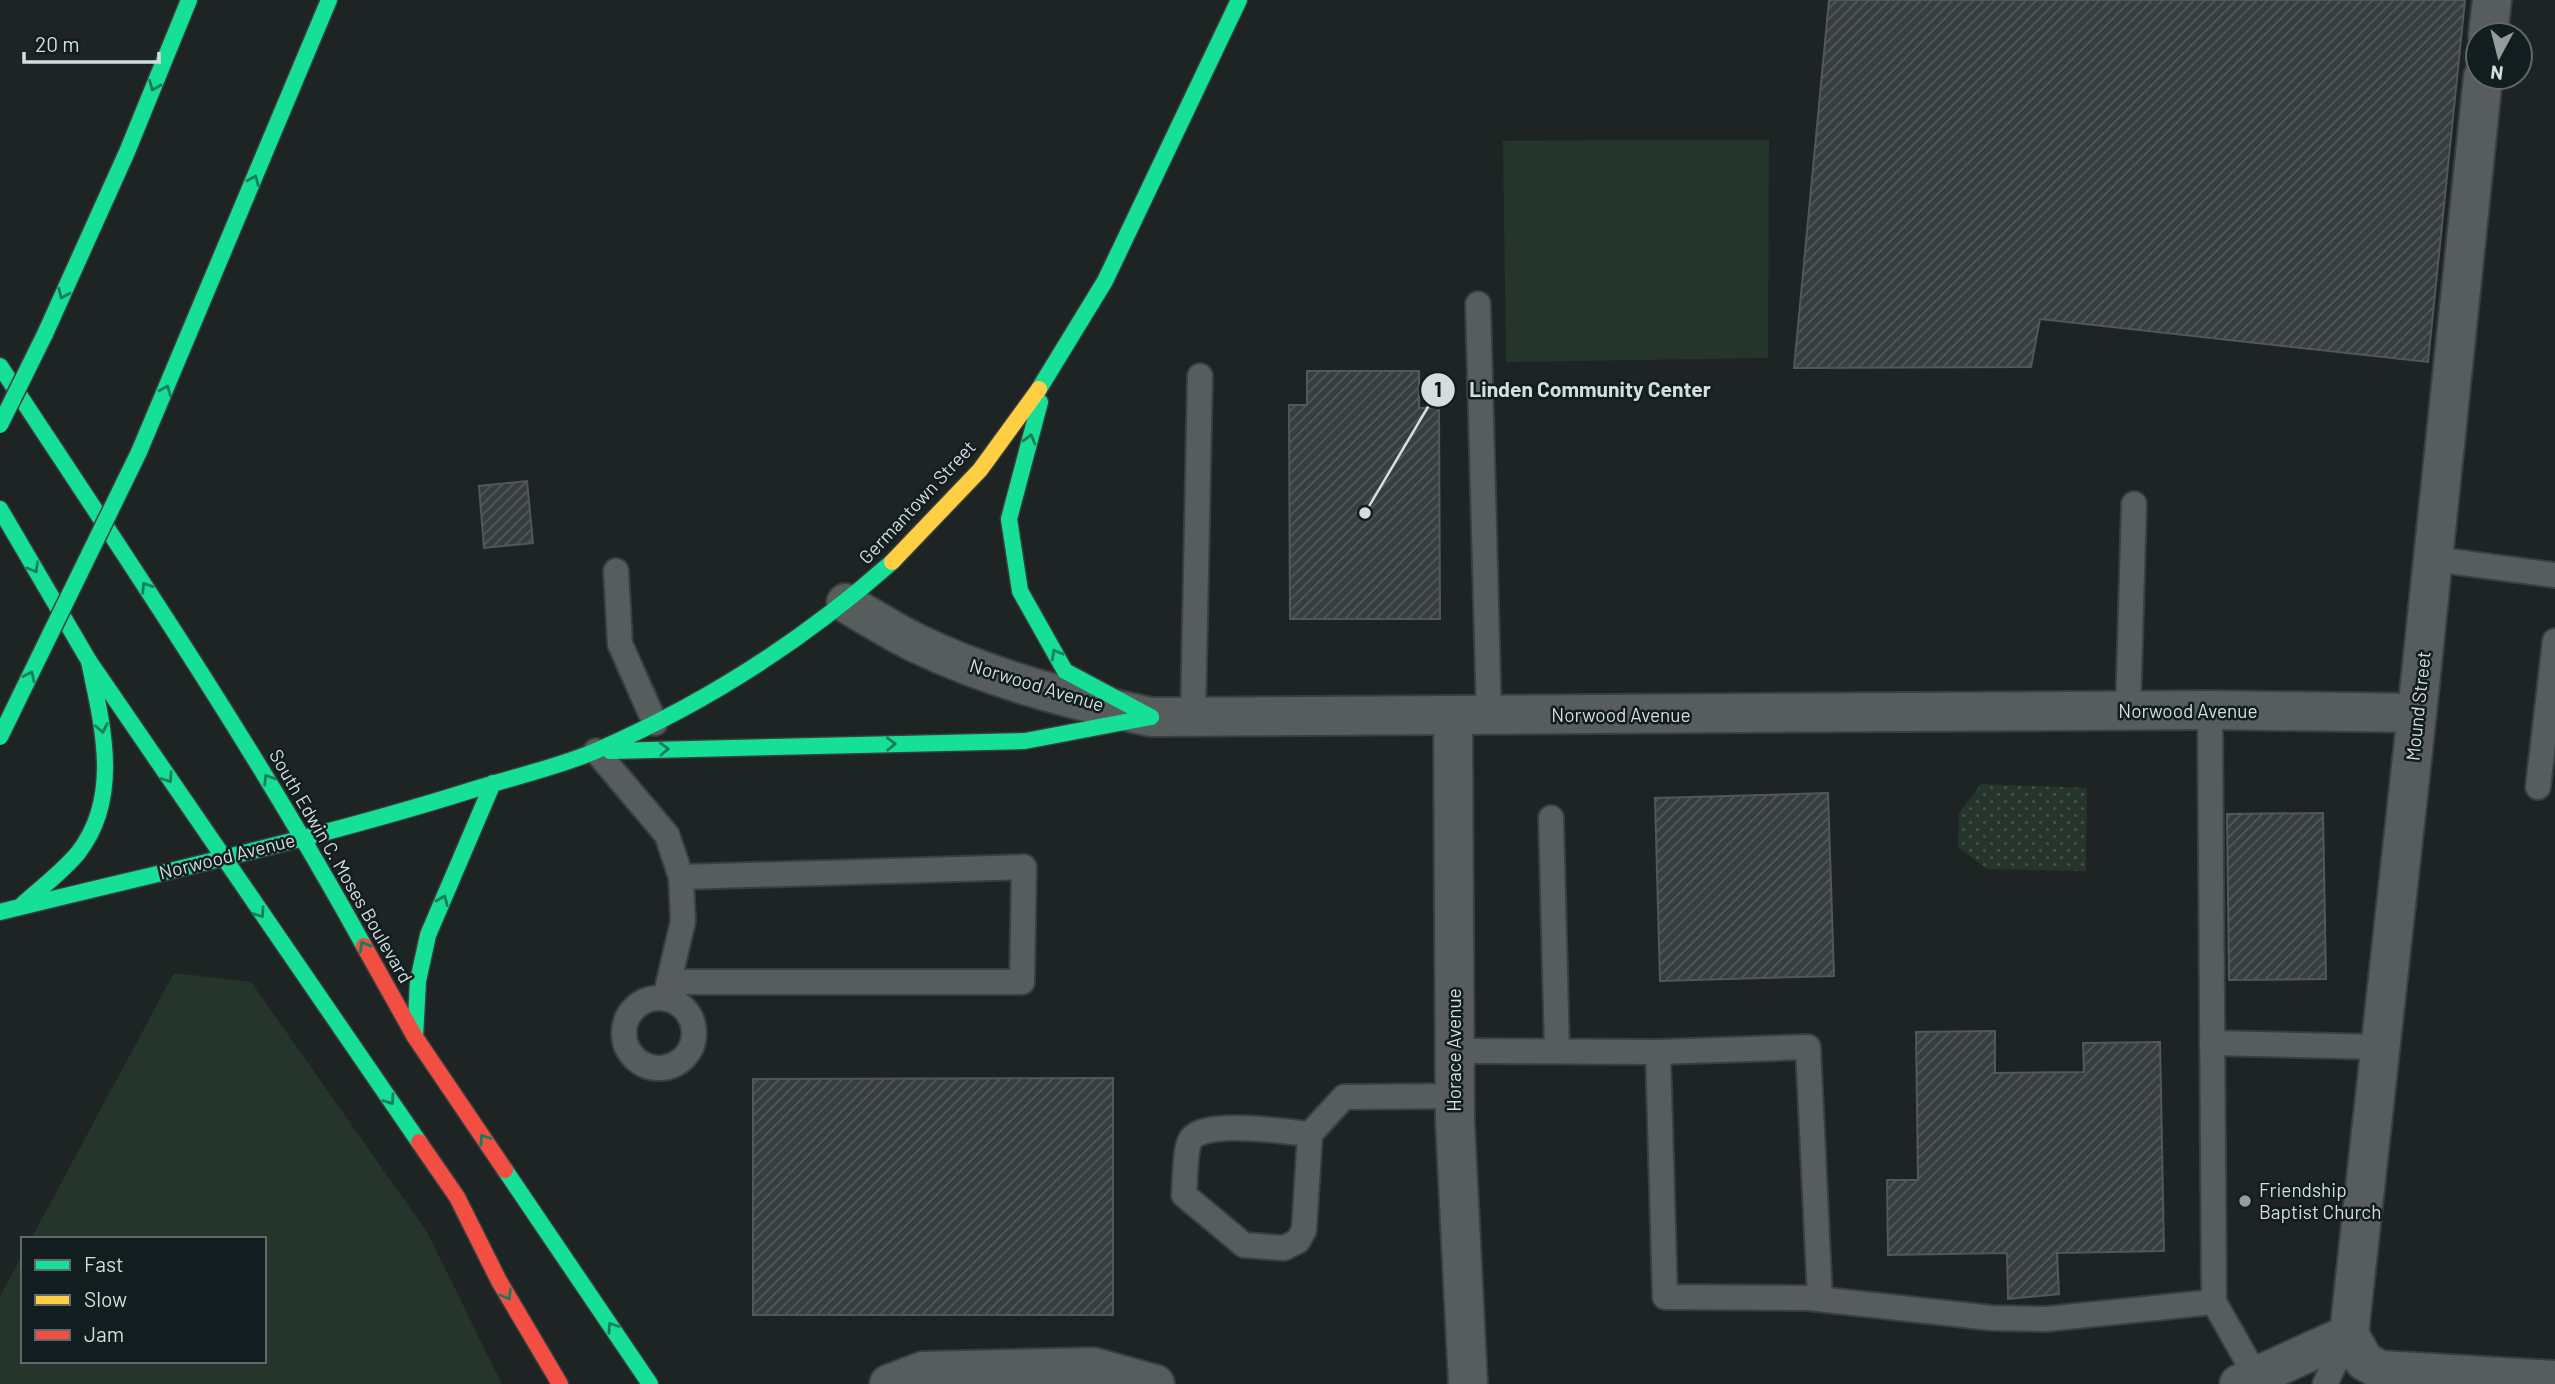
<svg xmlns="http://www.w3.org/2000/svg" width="2555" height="1384" viewBox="0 0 2555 1384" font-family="Barlow,sans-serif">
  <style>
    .grass { fill: #25352c }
    .park { fill: url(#park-dots) }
    .building { fill: url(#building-hatch); stroke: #525757; stroke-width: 2 }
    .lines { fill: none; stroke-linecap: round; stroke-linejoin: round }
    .lane-casing { stroke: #393f3f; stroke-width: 28 }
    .street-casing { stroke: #393f3f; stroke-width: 42 }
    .fast-casing { stroke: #393f3f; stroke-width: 19 }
    .slow-casing { stroke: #393f3f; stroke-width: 19 }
    .jam-casing { stroke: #393f3f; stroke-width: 19 }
    .lane { stroke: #575c5d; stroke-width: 24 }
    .street { stroke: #575c5d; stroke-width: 38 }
    .fast { stroke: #16e098; stroke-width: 16 }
    .slow { stroke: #ffcf43; stroke-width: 16 }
    .jam { stroke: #f24e42; stroke-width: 16 }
    .fast-bridge-casing { stroke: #393f3f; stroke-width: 19; stroke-linecap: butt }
    .fast-bridge { stroke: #16e098; stroke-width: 16 }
    .oneway { stroke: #147e5c }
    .poi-dot { fill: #959c9e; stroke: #111d1f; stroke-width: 2.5 }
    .labels { text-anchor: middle; stroke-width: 5; stroke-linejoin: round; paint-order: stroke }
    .street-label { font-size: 19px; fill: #d5dddf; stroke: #111d1f }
    .poi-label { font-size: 19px; fill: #d5dddf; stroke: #111d1f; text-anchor: start }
    .leader { fill: none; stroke: #d5dddf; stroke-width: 2.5 }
    .callout-dot { fill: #d5dddf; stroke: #111d1f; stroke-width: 2.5 }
    .mark-label { font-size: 21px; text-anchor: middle; font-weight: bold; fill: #111 }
    .callout-label { font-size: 21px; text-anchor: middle; font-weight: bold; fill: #d5dddf; stroke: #111d1f; stroke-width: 5; stroke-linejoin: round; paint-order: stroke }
  </style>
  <defs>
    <pattern id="park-dots" width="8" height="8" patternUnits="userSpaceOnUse" patternTransform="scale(1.75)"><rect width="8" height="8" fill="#25352c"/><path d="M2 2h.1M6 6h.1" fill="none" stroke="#44524a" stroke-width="1.8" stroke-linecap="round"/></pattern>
    <pattern id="building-hatch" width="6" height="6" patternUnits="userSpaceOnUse" patternTransform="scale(1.75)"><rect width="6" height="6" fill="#383d3d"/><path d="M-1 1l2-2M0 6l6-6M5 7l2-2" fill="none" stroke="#545959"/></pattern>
  </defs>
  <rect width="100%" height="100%" fill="#1e2424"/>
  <g class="grass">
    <path d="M1635 140H1769L1768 358 1506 362 1503 141Z"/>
    <path d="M174 973 251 982 427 1232 502 1384H0V1296L23 1254V1361H264V1239H31Z"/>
  </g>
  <path class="park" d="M1981 784 2087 788 2086 871 1987 869 1958 847 1959 813Z"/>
  <g class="building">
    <path d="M1829 0H2465L2428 362 2040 319 2031 367 1794 368Z"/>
    <path d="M1307 371H1419V408H1439L1440 619H1290L1289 405H1307Z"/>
    <path d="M527 481 533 543 484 548 479 486Z"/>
    <path d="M1828 793 1834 976 1660 981 1655 798Z"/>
    <path d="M2323 813 2326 979 2229 980 2227 814Z"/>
    <path d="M1995 1031V1073L2084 1072 2083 1043 2160 1042 2164 1251 2057 1253 2059 1294 2008 1299 2007 1253 1888 1255 1887 1180H1918L1916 1032Z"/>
    <path d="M1113 1078V1315H753V1079Z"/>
  </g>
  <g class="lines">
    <defs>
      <g id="lane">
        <path d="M1478 304 1489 716"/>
        <path d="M2433 559 2555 575"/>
        <path d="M616 571 620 644 655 723"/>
        <path d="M2210 710 2214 1302 2256 1376"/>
        <path d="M2128 711 2134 504"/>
        <path d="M1193 716 1200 376"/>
        <path d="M596 751 667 835 681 877 683 921 665 998"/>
        <path d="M2538 787 2555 641"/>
        <path d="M1551 818 1557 1051"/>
        <path d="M670 982H1022L1024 867 681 877"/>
        <circle cx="659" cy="1033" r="35"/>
        <path d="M2212 1043 2380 1047"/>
        <path d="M1454 1051 1658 1052 1665 1297 1808 1298 1992 1318 2046 1319 2214 1302"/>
        <path d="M1658 1052 1808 1047 1820 1299"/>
        <path d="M1310 1134 1304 1230 1298 1241 1284 1248 1244 1245 1184 1195C1185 1183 1185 1150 1190 1141 1200 1118 1287 1132 1310 1134L1344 1097 1455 1096"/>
        <path d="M2325 1384 2349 1334"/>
      </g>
      <g id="street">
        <path d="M2488 35 2492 0"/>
        <path d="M2483 77 2417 713 2349 1334 2364 1361 2380 1370 2555 1380"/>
        <path d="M846 603C869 617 892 631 916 643 991 679 1071 700 1151 717L2210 710 2417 713"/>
        <path d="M1453 717 1455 1122 1468 1384"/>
        <path d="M889 1384 923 1371 1093 1367 1155 1384"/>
        <path d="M2239 1384 2349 1334"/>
      </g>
      <g id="fast">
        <path d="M45 334 127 152 189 0"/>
        <path d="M0 366C126 557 254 746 364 946"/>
        <path d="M1039 389 1105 281 1239 0"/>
        <path d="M1040 402 1009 519 1020 591 1065 671 1151 717"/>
        <path d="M139 452 329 0"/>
        <path d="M0 509 89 661 419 1142"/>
        <path d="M610 751 1025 741 1151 717"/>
        <path d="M23 904C42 887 62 872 78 853 122 797 102 724 89 661"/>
        <path d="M0 912C157 873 317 839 472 790 513 777 559 767 598 750 706 703 804 640 892 562"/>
        <path d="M415 1037 418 981 428 935 493 783"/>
        <path d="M505 1170 650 1384"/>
      </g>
      <path id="slow" d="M892 562 980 470 1039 389"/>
      <g id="jam">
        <path d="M364 946 415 1037 505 1170"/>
        <path d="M419 1142 457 1197 499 1281 560 1384"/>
      </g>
    </defs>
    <use href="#lane" class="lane-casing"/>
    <use href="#street" class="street-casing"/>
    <use href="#fast" class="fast-casing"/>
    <use href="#slow" class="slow-casing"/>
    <use href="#jam" class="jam-casing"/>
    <use href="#lane" class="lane"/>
    <use href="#street" class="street"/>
    <use href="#fast" class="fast"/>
    <use href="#slow" class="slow"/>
    <use href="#jam" class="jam"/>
    <defs>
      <g id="fast-bridge">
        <path d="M0 425 45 334"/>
        <path d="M0 737 139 452"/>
      </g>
    </defs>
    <use href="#fast-bridge" class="fast-bridge-casing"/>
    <use href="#fast-bridge" class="fast-bridge"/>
  </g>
  <defs><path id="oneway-chevron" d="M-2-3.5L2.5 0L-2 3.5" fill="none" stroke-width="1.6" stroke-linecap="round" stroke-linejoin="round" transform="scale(1.75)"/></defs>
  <g class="oneway">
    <use href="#oneway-chevron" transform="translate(154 86) rotate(112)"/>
    <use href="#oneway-chevron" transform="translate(254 180) rotate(-67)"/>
    <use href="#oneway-chevron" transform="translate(63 294) rotate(114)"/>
    <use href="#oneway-chevron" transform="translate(166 390) rotate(-67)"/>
    <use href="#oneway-chevron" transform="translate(1030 439) rotate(-75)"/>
    <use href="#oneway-chevron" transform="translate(34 568) rotate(60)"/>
    <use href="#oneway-chevron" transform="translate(146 587) rotate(-123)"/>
    <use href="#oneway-chevron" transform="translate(1056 654) rotate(-119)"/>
    <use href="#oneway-chevron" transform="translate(30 676) rotate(-64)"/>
    <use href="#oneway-chevron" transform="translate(102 728) rotate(79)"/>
    <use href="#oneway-chevron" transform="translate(891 744) rotate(-1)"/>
    <use href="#oneway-chevron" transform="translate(664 749) rotate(-2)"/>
    <use href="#oneway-chevron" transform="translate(168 778) rotate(56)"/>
    <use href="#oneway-chevron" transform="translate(268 779) rotate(-122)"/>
    <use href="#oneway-chevron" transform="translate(443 900) rotate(-68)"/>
    <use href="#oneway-chevron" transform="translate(260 913) rotate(55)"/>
    <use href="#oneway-chevron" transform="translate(364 946) rotate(-119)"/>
    <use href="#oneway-chevron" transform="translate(390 1100) rotate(55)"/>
    <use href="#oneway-chevron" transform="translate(484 1139) rotate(-124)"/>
    <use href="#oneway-chevron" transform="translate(507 1295) rotate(60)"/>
    <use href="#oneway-chevron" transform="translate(612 1327) rotate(-124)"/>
  </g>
  <circle class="poi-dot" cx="2245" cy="1201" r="7"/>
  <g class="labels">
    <g class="street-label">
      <text transform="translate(917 502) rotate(-47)" y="7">Germantown Street</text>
      <text transform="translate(1037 685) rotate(17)" y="7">Norwood Avenue</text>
      <text transform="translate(2418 706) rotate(-84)" y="7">Mound Street</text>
      <text x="2188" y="718">Norwood Avenue</text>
      <text x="1621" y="722">Norwood Avenue</text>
      <text transform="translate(227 856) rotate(-14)" y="7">Norwood Avenue</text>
      <text transform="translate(341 866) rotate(60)" y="7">South Edwin C. Moses Boulevard</text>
      <text transform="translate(1454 1050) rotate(-90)" y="7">Horace Avenue</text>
    </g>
    <g class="poi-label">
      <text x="2259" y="1197">Friendship<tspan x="2259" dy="22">Baptist Church</tspan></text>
    </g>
  </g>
  <path class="leader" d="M1365 513L1438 390"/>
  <g class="callout-dot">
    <circle cx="1365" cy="513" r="7"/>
    <circle cx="1438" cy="390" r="18"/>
  </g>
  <g class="mark-label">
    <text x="1438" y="397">1</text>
  </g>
  <g class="callout-label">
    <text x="1590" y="397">Linden Community Center</text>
  </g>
  <rect x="21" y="1237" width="245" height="126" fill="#111d1f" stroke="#5f6a6c" stroke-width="2"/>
  <rect x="35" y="1260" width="35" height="10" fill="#16e098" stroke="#5f6a6c" stroke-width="2"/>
  <text x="84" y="1272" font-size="21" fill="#d5dddf">Fast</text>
  <rect x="35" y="1295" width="35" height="10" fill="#ffcf43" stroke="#5f6a6c" stroke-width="2"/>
  <text x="84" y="1307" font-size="21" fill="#d5dddf">Slow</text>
  <rect x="35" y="1330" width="35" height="10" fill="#f24e42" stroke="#5f6a6c" stroke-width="2"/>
  <text x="84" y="1342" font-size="21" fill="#d5dddf">Jam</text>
  <g transform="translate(2499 56) rotate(187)"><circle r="33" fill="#111d1f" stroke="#5f6a6c" stroke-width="2"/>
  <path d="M0-5L12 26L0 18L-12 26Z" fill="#959c9e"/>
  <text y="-10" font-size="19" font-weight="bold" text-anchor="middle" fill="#d5dddf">N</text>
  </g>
  <path d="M24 52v10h135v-10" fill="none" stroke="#d5dddf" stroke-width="3.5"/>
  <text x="35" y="52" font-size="21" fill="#d5dddf" stroke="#111d1f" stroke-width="5" paint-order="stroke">20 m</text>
</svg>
